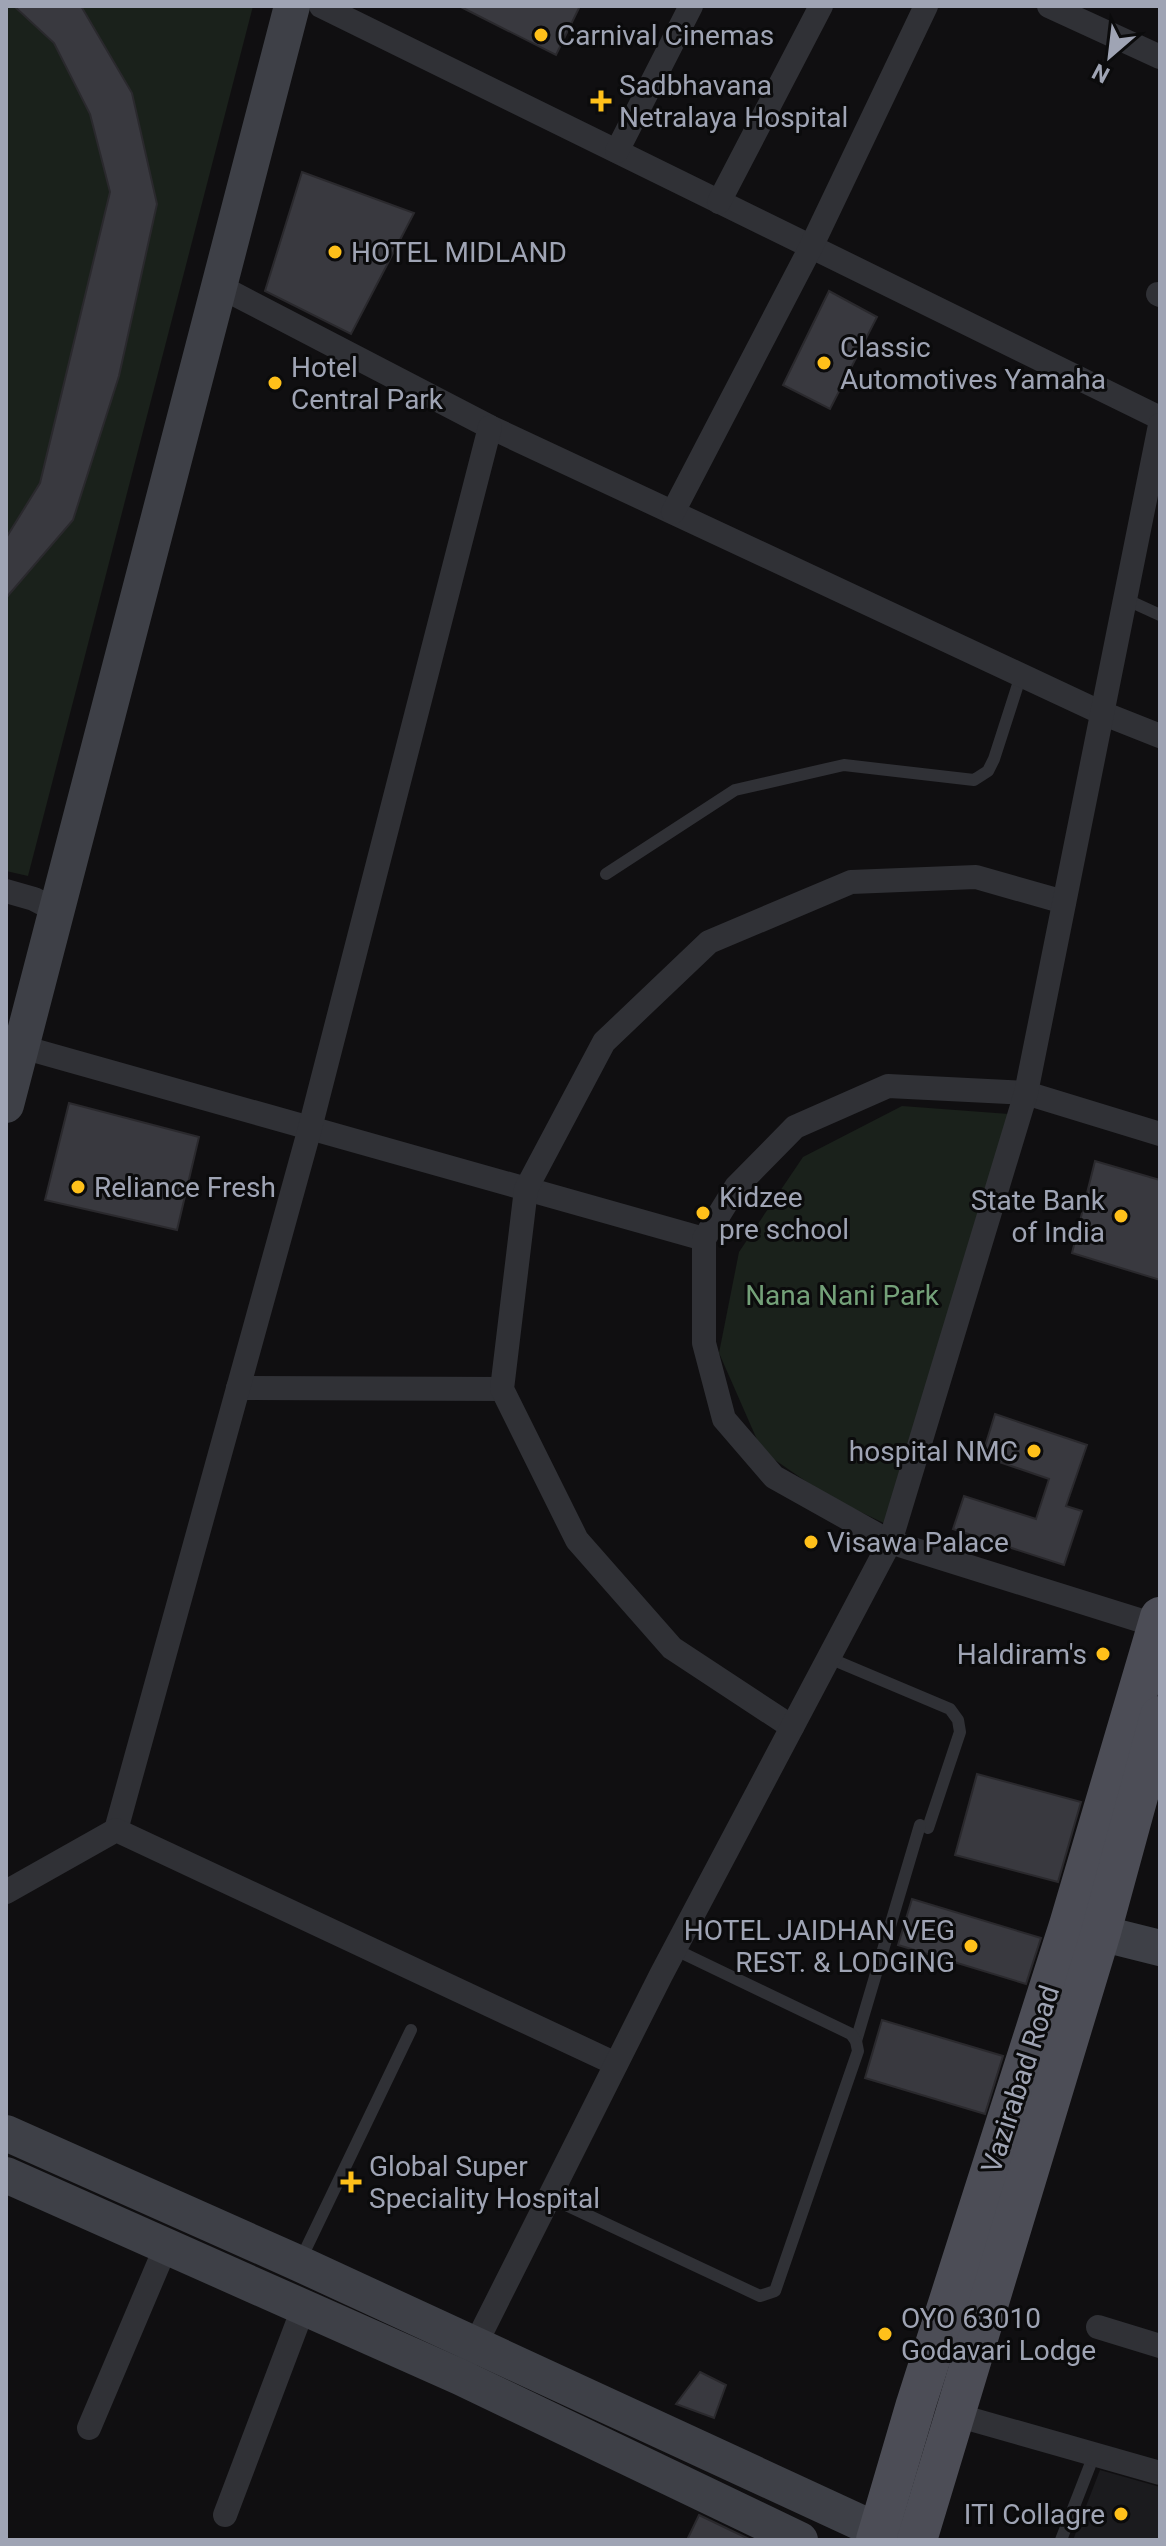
<svg xmlns="http://www.w3.org/2000/svg" width="1166" height="2546" viewBox="0 0 1166 2546" font-family="Roboto,sans-serif">
  <style>
    .built { fill: #1b1b1e }
    .green { fill: #1a211b }
    .building { fill: #39393f; stroke: #2a292d; stroke-width: 2 }
    .lines { fill: none; stroke-linecap: round; stroke-linejoin: round }
    .lane { stroke: #303136; stroke-width: 12 }
    .street { stroke: #303136; stroke-width: 24 }
    .secondary { stroke: #3e4047; stroke-width: 36 }
    .primary { stroke: #4c4d56; stroke-width: 40 }
    .poi-dot { fill: #ffc01a; stroke: #0b0b0c; stroke-width: 3 }
    .labels { text-anchor: middle; stroke-width: 6; stroke-linejoin: round; paint-order: stroke }
    .poi-label { font-size: 28px; fill: #9fa4b4; stroke: #0b0b0c; text-anchor: start }
    .park-label { font-size: 28px; fill: #74a179; stroke: #0b0b0c }
    .street-label { font-size: 28px; fill: #9fa4b4; stroke: #0b0b0c }
  </style>
  <rect width="100%" height="100%" fill="#100f11"/>
  <path class="built" d="M1100 2470 1160 2487V2540H1073Z"/>
  <g class="green">
    <path d="M6 6H253L28 876 6 871Z"/>
    <path d="M902 1106 1009 1114 888 1525 827 1496 762 1451 719 1353 739 1252 803 1157Z"/>
  </g>
  <g class="building">
    <path d="M14 6H81L132 93 157 204 119 376 73 520 6 598V538L40 483 110 192 90 114 54 43Z"/>
    <path d="M459 6H580L556 55Z"/>
    <path d="M302 172 414 213 351 334 265 291Z"/>
    <path d="M829 291 877 317 830 409 783 385Z"/>
    <path d="M69 1103 199 1137 177 1230 45 1200Z"/>
    <path d="M1095 1161 1160 1180V1280L1072 1253Z"/>
    <path d="M995 1414 1087 1445 1066 1506 1082 1511 1064 1565 953 1529 964 1496 1036 1519 1049 1479 982 1456Z"/>
    <path d="M977 1774 1081 1802 1058 1882 955 1855Z"/>
    <path d="M912 1899 1041 1938 1026 1984 898 1945Z"/>
    <path d="M882 2020 1003 2056 985 2114 865 2078Z"/>
    <path d="M700 2372 726 2385 714 2418 676 2404Z"/>
    <path d="M699 2515 751 2540H687Z"/>
  </g>
  <g class="lines">
    <g class="lane">
      <path d="M1125 599 1160 615"/>
      <path d="M606 874 735 790 844 765 974 780 988 771 994 759 1021 675"/>
      <path d="M829 1658 950 1709 958 1720 960 1732 928 1828"/>
      <path d="M856 2041 920 1825"/>
      <path d="M549 2197 760 2296 775 2291 858 2051 856 2041 851 2034 674 1949"/>
      <path d="M300 2261 411 2030"/>
      <path d="M1061 2540 1094 2455"/>
    </g>
    <g class="street">
      <path d="M321 6 1160 418"/>
      <path d="M1049 6 1160 57"/>
      <path d="M617 151 691 6"/>
      <path d="M719 202 821 6"/>
      <path d="M217 285 490 427 1102 713 1160 736"/>
      <path d="M1158 294 1160 295"/>
      <path d="M673 512 811 247 926 6"/>
      <path d="M6 891 34 899 57 911"/>
      <path d="M22 1047 704 1239"/>
      <path d="M238 1388 502 1389"/>
      <path d="M1158 1626 890 1542 774 1477 724 1419 704 1343V1239L736 1187 795 1127 888 1086 1026 1093 1160 1134"/>
      <path d="M792 1727 672 1648 577 1540 502 1389 526 1189 604 1042 709 942 851 882 976 877 1064 902"/>
      <path d="M116 1830 310 1128 490 427"/>
      <path d="M6 1892 116 1830 616 2064"/>
      <path d="M1098 2327 1160 2346"/>
      <path d="M470 2355 661 1975 890 1542 1026 1093 1160 425"/>
      <path d="M956 2415 1160 2473"/>
      <path d="M89 2428 167 2244"/>
      <path d="M225 2515 304 2306"/>
    </g>
    <g class="secondary">
      <path d="M6 1105 292 6"/>
      <path d="M1072 1926 1160 1948"/>
      <path d="M6 2133 298 2263 898 2540"/>
      <path d="M6 2175 460 2377 800 2540"/>
    </g>
    <g class="primary">
      <path d="M876 2540 916 2404 1069 1925 1160 1617"/>
      <path d="M917 2540 1101 1932 1160 1716"/>
    </g>
  </g>
  <g class="poi-dot">
    <circle cx="541" cy="35" r="8"/>
    <path d="M597 89h8v8h8v8h-8v8h-8v-8h-8v-8h8z"/>
    <circle cx="335" cy="252" r="8"/>
    <circle cx="824" cy="363" r="8"/>
    <circle cx="275" cy="383" r="8"/>
    <circle cx="78" cy="1187" r="8"/>
    <circle cx="703" cy="1213" r="8"/>
    <circle cx="1121" cy="1216" r="8"/>
    <circle cx="1034" cy="1451" r="8"/>
    <circle cx="811" cy="1542" r="8"/>
    <circle cx="1103" cy="1654" r="8"/>
    <circle cx="971" cy="1946" r="8"/>
    <path d="M347 2170h8v8h8v8h-8v8h-8v-8h-8v-8h8z"/>
    <circle cx="885" cy="2334" r="8"/>
    <circle cx="1121" cy="2514" r="8"/>
  </g>
  <g class="labels">
    <g class="poi-label">
      <text x="557" y="45">Carnival Cinemas</text>
      <text x="619" y="95">Sadbhavana<tspan x="619" dy="32">Netralaya Hospital</tspan></text>
      <text x="351" y="262">HOTEL MIDLAND</text>
      <text x="840" y="357">Classic<tspan x="840" dy="32">Automotives Yamaha</tspan></text>
      <text x="291" y="377">Hotel<tspan x="291" dy="32">Central Park</tspan></text>
      <text x="94" y="1197">Reliance Fresh</text>
      <text x="719" y="1207">Kidzee<tspan x="719" dy="32">pre school</tspan></text>
      <text x="1105" y="1210" text-anchor="end">State Bank<tspan x="1105" dy="32">of India</tspan></text>
      <text x="1018" y="1461" text-anchor="end">hospital NMC</text>
      <text x="827" y="1552">Visawa Palace</text>
      <text x="1087" y="1664" text-anchor="end">Haldiram's</text>
      <text x="955" y="1940" text-anchor="end">HOTEL JAIDHAN VEG<tspan x="955" dy="32">REST. &amp; LODGING</tspan></text>
      <text x="369" y="2176">Global Super<tspan x="369" dy="32">Speciality Hospital</tspan></text>
      <text x="901" y="2328">OYO 63010<tspan x="901" dy="32">Godavari Lodge</tspan></text>
      <text x="1105" y="2524" text-anchor="end">ITI Collagre</text>
    </g>
    <g class="park-label">
      <text x="842" y="1305">Nana Nani Park</text>
    </g>
    <g class="street-label">
      <text transform="translate(1020 2079) rotate(-72)" y="10">Vazirabad Road</text>
    </g>
  </g>
  <rect width="1166" height="2546" fill="none" stroke="#9fa4b4" stroke-width="16"/>
  <g transform="translate(1110 56) rotate(208)" stroke="#0b0b0c" stroke-width="6" paint-order="stroke">
  <path d="M0-6L14 30L0 20L-14 30Z" fill="#9fa4b4"/>
  <text y="-12" font-size="22" font-weight="bold" text-anchor="middle" fill="#9fa4b4">N</text>
  </g>
</svg>
